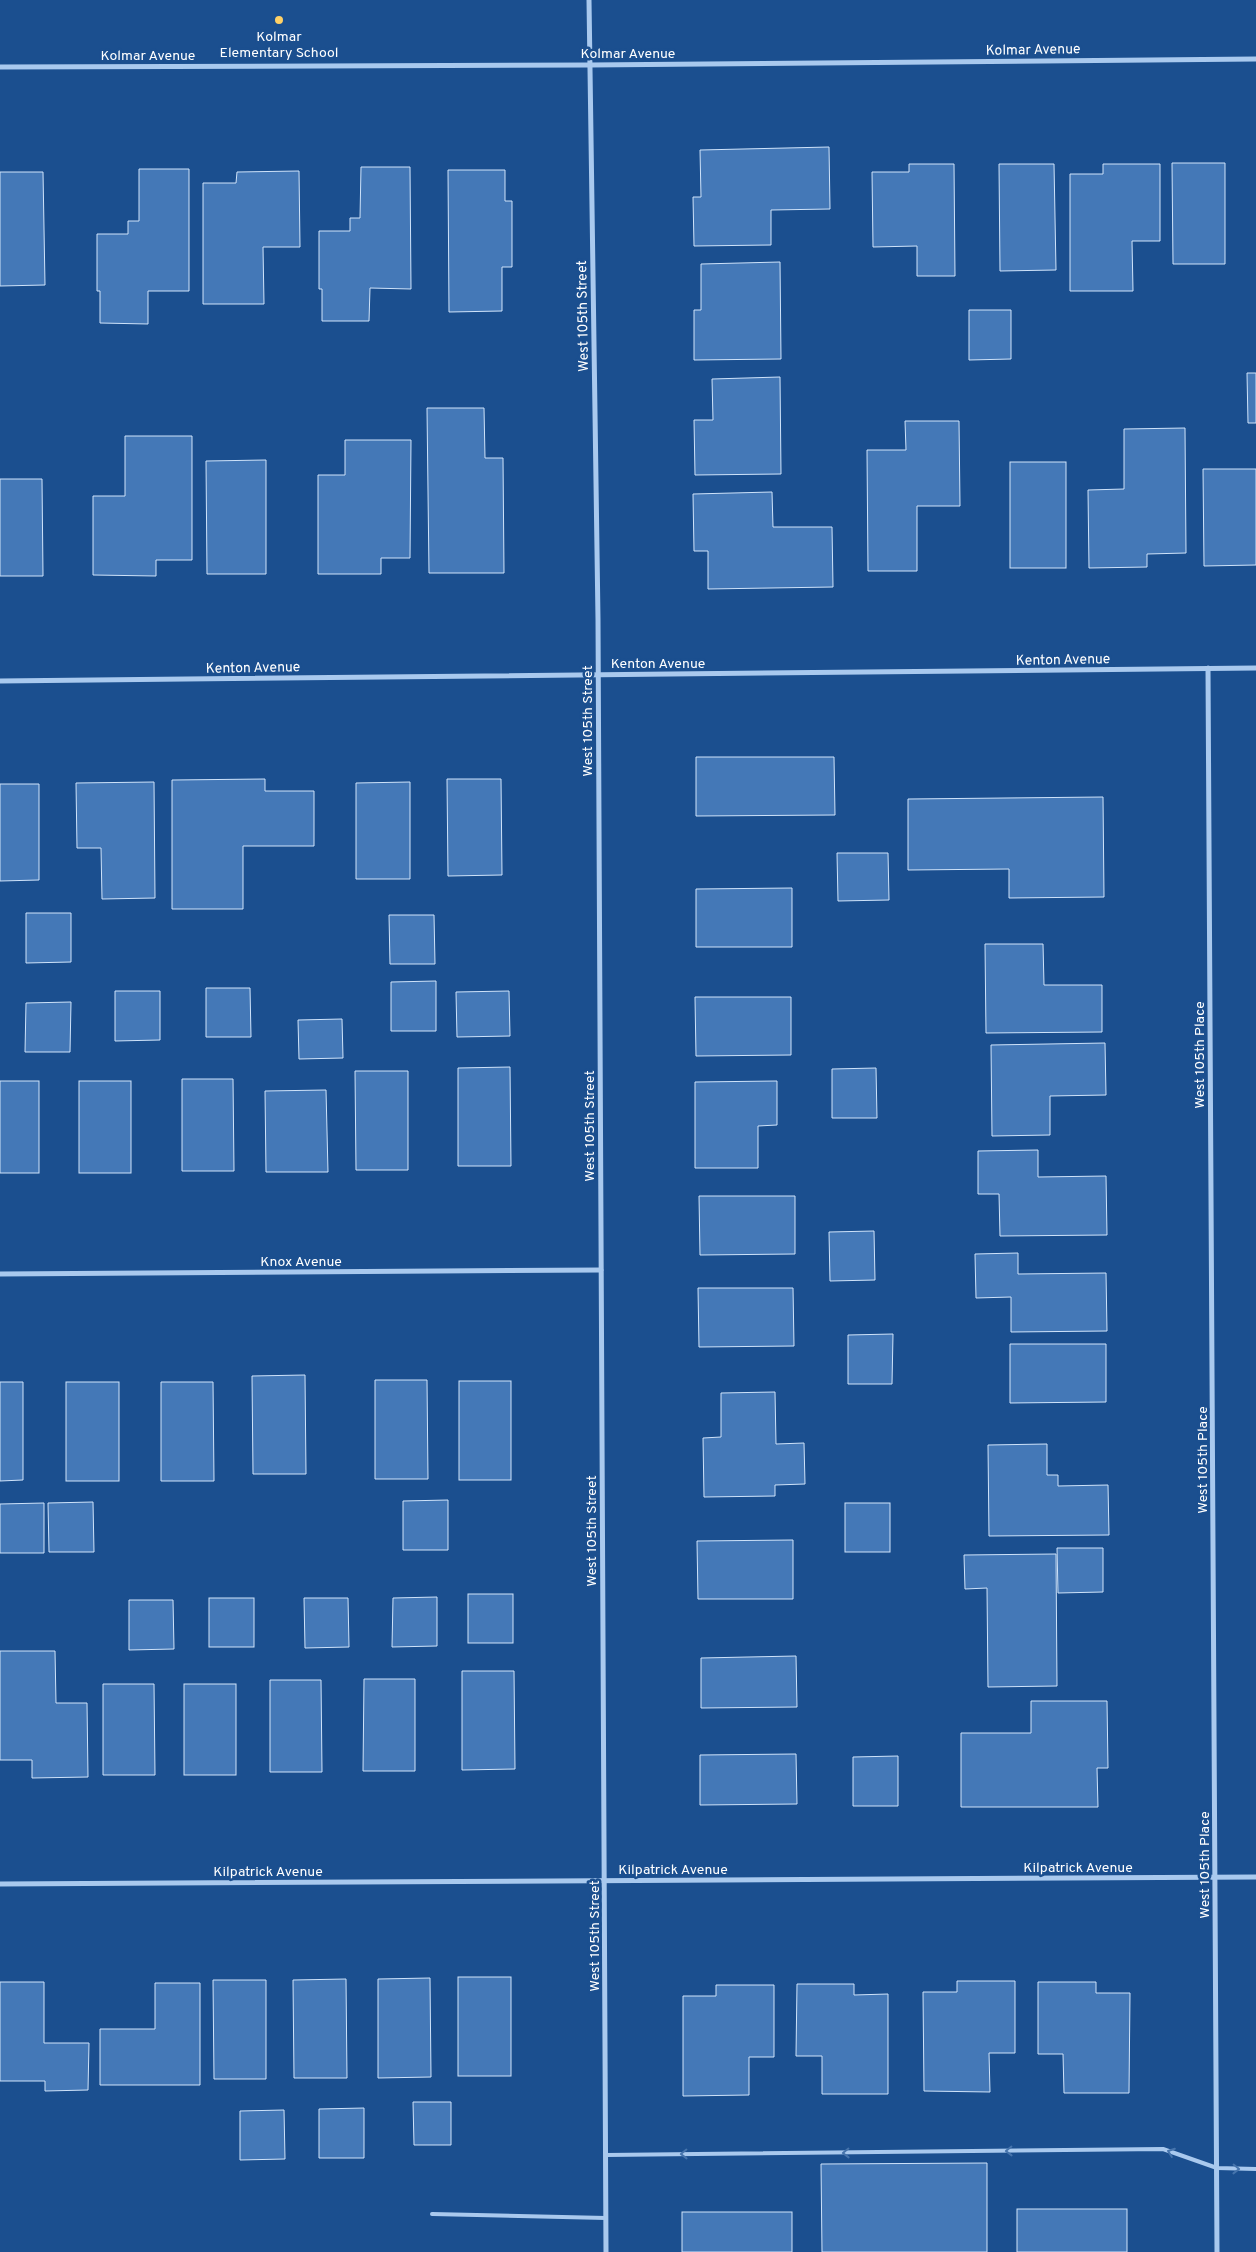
<svg xmlns="http://www.w3.org/2000/svg" width="1256" height="2252" viewBox="0 0 1256 2252" font-family="Overpass,sans-serif">
  <style>
    .building { fill: #4478b7; stroke: #cfe3fa }
    .lines { fill: none; stroke-linecap: round; stroke-linejoin: round }
    .service { stroke: #a9c9ee; stroke-width: 4 }
    .minor { stroke: #a9c9ee; stroke-width: 5 }
    .oneway { stroke: #4674ac }
    .poi-dot { fill: #ffd166; stroke: #1b4f8f; stroke-width: 2 }
    .labels { text-anchor: middle; stroke-width: 5; stroke-linejoin: round; paint-order: stroke }
    .poi-label { font-size: 14px; fill: #fff; stroke: #1b4f8f }
    .street-label { font-size: 14px; fill: #fff; stroke: #1b4f8f }
  </style>
  <rect width="100%" height="100%" fill="#1b4f8f"/>
  <g class="building">
    <path d="M829 147 830 209 771 210V245L694 246 693 197H701L700 150Z"/>
    <path d="M1172 163H1225V264H1173Z"/>
    <path d="M909 164H954L955 276H917V246L873 247 872 172H909Z"/>
    <path d="M999 164H1054L1056 270 1000 271Z"/>
    <path d="M1103 164H1160V241H1132L1133 291H1070V174H1103Z"/>
    <path d="M361 167H410L411 289 370 288 369 321H322V289H319V231H350V218H360Z"/>
    <path d="M139 169H189V291H148V324L100 323V291H97V234H128V221H139Z"/>
    <path d="M448 170H505V201H512V267H502V311L449 312Z"/>
    <path d="M299 171 300 247H263L264 304H203V183H236L237 172Z"/>
    <path d="M0 172H43L45 285 0 286Z"/>
    <path d="M780 262 781 359 694 360V310H701V264Z"/>
    <path d="M969 310H1011V359L969 360Z"/>
    <path d="M1247 373H1256V423H1248Z"/>
    <path d="M780 377 781 474 695 475 694 420H713L712 379Z"/>
    <path d="M427 408H484L485 458H503L504 573H429Z"/>
    <path d="M905 421H959L960 506H917V571H868L867 450H906Z"/>
    <path d="M1185 428 1186 553 1147 554V567L1089 568 1088 490 1124 489V429Z"/>
    <path d="M125 436H192V560H156V576L93 575V496H125Z"/>
    <path d="M345 440H411L410 558H381V574H318V475H345Z"/>
    <path d="M266 460V574H207L206 461Z"/>
    <rect x="1010" y="462" width="56" height="106"/>
    <path d="M1203 469H1256V565L1204 566Z"/>
    <path d="M0 479H42L43 576H0Z"/>
    <path d="M772 492 773 527H832L833 587 708 589V551H694L693 494Z"/>
    <path d="M696 757H834L835 815 696 816Z"/>
    <path d="M265 779V791H314V846H243V909H172V780Z"/>
    <path d="M447 779H501L502 875 448 876Z"/>
    <path d="M154 782 155 898 102 899 101 848H77L76 783Z"/>
    <path d="M410 782V879H356V783Z"/>
    <path d="M0 784H39V880L0 881Z"/>
    <path d="M1103 797 1104 897 1009 898V869L908 870V799Z"/>
    <path d="M837 853H888L889 900 838 901Z"/>
    <path d="M792 888V947H696V889Z"/>
    <path d="M26 913H71V962L26 963Z"/>
    <path d="M389 915H434L435 964H390Z"/>
    <path d="M985 944H1043L1044 985H1102V1032L986 1033Z"/>
    <path d="M436 981V1031H391V982Z"/>
    <path d="M206 988H250L251 1037H206Z"/>
    <path d="M115 991H160V1040L115 1041Z"/>
    <path d="M509 991 510 1036 457 1037 456 992Z"/>
    <path d="M695 997H791V1055L696 1056Z"/>
    <path d="M71 1002 70 1052H25L26 1003Z"/>
    <path d="M342 1019 343 1058 299 1059 298 1020Z"/>
    <path d="M1105 1043 1106 1095 1050 1096V1135L992 1136 991 1045Z"/>
    <path d="M510 1067 511 1166H458V1068Z"/>
    <path d="M876 1068 877 1118H832V1069Z"/>
    <path d="M355 1071H408V1170H356Z"/>
    <path d="M182 1079H233L234 1171H182Z"/>
    <rect x="0" y="1081" width="39" height="92"/>
    <rect x="79" y="1081" width="52" height="92"/>
    <path d="M777 1081V1125L758 1126V1168H695V1082Z"/>
    <path d="M326 1090 328 1172H266L265 1091Z"/>
    <path d="M1038 1150V1177L1106 1176 1107 1235 1000 1236 999 1194H978V1151Z"/>
    <path d="M699 1196H795V1254L700 1255Z"/>
    <path d="M874 1231 875 1280 830 1281 829 1232Z"/>
    <path d="M1018 1253V1274L1106 1273 1107 1331 1011 1332V1297L976 1298 975 1254Z"/>
    <path d="M698 1288H793L794 1346 699 1347Z"/>
    <path d="M893 1334 892 1384H848V1335Z"/>
    <path d="M1010 1344H1106V1402L1010 1403Z"/>
    <path d="M305 1375 306 1474H253L252 1376Z"/>
    <path d="M375 1380H427L428 1479H375Z"/>
    <rect x="459" y="1381" width="52" height="99"/>
    <path d="M0 1382H23V1480L0 1481Z"/>
    <rect x="66" y="1382" width="53" height="99"/>
    <path d="M161 1382H213L214 1481H161Z"/>
    <path d="M775 1392 776 1444 804 1443 805 1484 775 1485V1496L704 1497 703 1438 721 1437V1393Z"/>
    <path d="M1047 1444V1475H1058V1486L1108 1485 1109 1535 989 1536 988 1445Z"/>
    <path d="M448 1500V1550H403V1501Z"/>
    <path d="M93 1502 94 1552H49L48 1503Z"/>
    <path d="M44 1503V1553H0V1504Z"/>
    <rect x="845" y="1503" width="45" height="49"/>
    <path d="M793 1540V1599H698L697 1541Z"/>
    <path d="M1057 1548H1103V1592L1058 1593Z"/>
    <path d="M1056 1554 1057 1686 988 1687 987 1588 965 1589 964 1555Z"/>
    <rect x="468" y="1594" width="45" height="49"/>
    <path d="M437 1597V1646L392 1647 393 1598Z"/>
    <rect x="209" y="1598" width="45" height="49"/>
    <path d="M304 1598H348L349 1647 305 1648Z"/>
    <path d="M129 1600H173L174 1649 129 1650Z"/>
    <path d="M0 1651H55L56 1703H87L88 1777 32 1778V1760H0Z"/>
    <path d="M796 1656 797 1707 701 1708V1658Z"/>
    <path d="M462 1671H514L515 1769 462 1770Z"/>
    <path d="M364 1679H415V1771H363Z"/>
    <path d="M270 1680H321L322 1772H270Z"/>
    <path d="M103 1684H154L155 1775H103Z"/>
    <rect x="184" y="1684" width="52" height="91"/>
    <path d="M1031 1701H1107L1108 1768H1097L1098 1807H961V1733H1031Z"/>
    <path d="M796 1754 797 1804 700 1805V1755Z"/>
    <path d="M898 1756V1806H853V1757Z"/>
    <rect x="458" y="1977" width="53" height="99"/>
    <path d="M430 1978 431 2077 378 2078V1979Z"/>
    <path d="M346 1979 347 2078H294L293 1980Z"/>
    <path d="M213 1980H266V2079H214Z"/>
    <path d="M957 1981H1015V2053H989L990 2092 924 2091 923 1992H957Z"/>
    <path d="M0 1982H44V2043H89L88 2090 45 2091V2081H0Z"/>
    <path d="M1038 1982H1096V1993H1130L1129 2093H1064L1063 2054H1038Z"/>
    <path d="M155 1983H200V2085H100V2029H155Z"/>
    <path d="M797 1984H854V1995L888 1994V2094H822V2056H796Z"/>
    <path d="M716 1985H774V2057H749V2095L683 2096V1996H716Z"/>
    <path d="M413 2102H451V2145H414Z"/>
    <path d="M364 2108V2158H319V2109Z"/>
    <path d="M284 2110 285 2159 240 2160V2111Z"/>
    <path d="M987 2163V2252H822L821 2164Z"/>
    <rect x="1017" y="2209" width="110" height="43"/>
    <rect x="682" y="2212" width="110" height="40"/>
  </g>
  <g class="lines">
    <g class="service">
      <path d="M606 2155 1163 2149 1217 2168 1256 2169"/>
      <path d="M432 2214 606 2218"/>
    </g>
    <g class="minor">
      <path d="M589 0 598 619 606 2252"/>
      <path d="M0 67 590 65 1256 59"/>
      <path d="M1208 668 1217 2252"/>
      <path d="M0 681 1256 668"/>
      <path d="M0 1274 601 1270"/>
      <path d="M0 1884 1256 1877"/>
    </g>
  </g>
  <defs><path id="oneway-chevron" d="M-2-3.5L2.5 0L-2 3.5" fill="none" stroke-width="1.6" stroke-linecap="round" stroke-linejoin="round" transform="scale(1.25)"/></defs>
  <g class="oneway">
    <use href="#oneway-chevron" transform="translate(1009 2151) rotate(179)"/>
    <use href="#oneway-chevron" transform="translate(1171 2152) rotate(-160)"/>
    <use href="#oneway-chevron" transform="translate(846 2153) rotate(179)"/>
    <use href="#oneway-chevron" transform="translate(684 2154) rotate(179)"/>
    <use href="#oneway-chevron" transform="translate(1236 2169) rotate(1)"/>
  </g>
  <circle class="poi-dot" cx="279" cy="20" r="5"/>
  <g class="labels">
    <g class="poi-label">
      <text x="279" y="41">Kolmar<tspan x="279" dy="16">Elementary School</tspan></text>
    </g>
    <g class="street-label">
      <text transform="translate(1033 49) rotate(-1)" y="5">Kolmar Avenue</text>
      <text x="628" y="58">Kolmar Avenue</text>
      <text x="148" y="60">Kolmar Avenue</text>
      <text transform="translate(582 316) rotate(-91)" y="5">West 105th Street</text>
      <text transform="translate(1063 659) rotate(-1)" y="5">Kenton Avenue</text>
      <text x="658" y="668">Kenton Avenue</text>
      <text transform="translate(253 667) rotate(-1)" y="5">Kenton Avenue</text>
      <text transform="translate(587 721) rotate(-90)" y="5">West 105th Street</text>
      <text transform="translate(1199 1055) rotate(-90)" y="5">West 105th Place</text>
      <text transform="translate(589 1126) rotate(-90)" y="5">West 105th Street</text>
      <text x="301" y="1266">Knox Avenue</text>
      <text transform="translate(1202 1460) rotate(-90)" y="5">West 105th Place</text>
      <text transform="translate(591 1531) rotate(-90)" y="5">West 105th Street</text>
      <text transform="translate(1204 1865) rotate(-90)" y="5">West 105th Place</text>
      <text x="1078" y="1872">Kilpatrick Avenue</text>
      <text x="673" y="1874">Kilpatrick Avenue</text>
      <text x="268" y="1876">Kilpatrick Avenue</text>
      <text transform="translate(594 1936) rotate(-90)" y="5">West 105th Street</text>
    </g>
  </g>
</svg>
